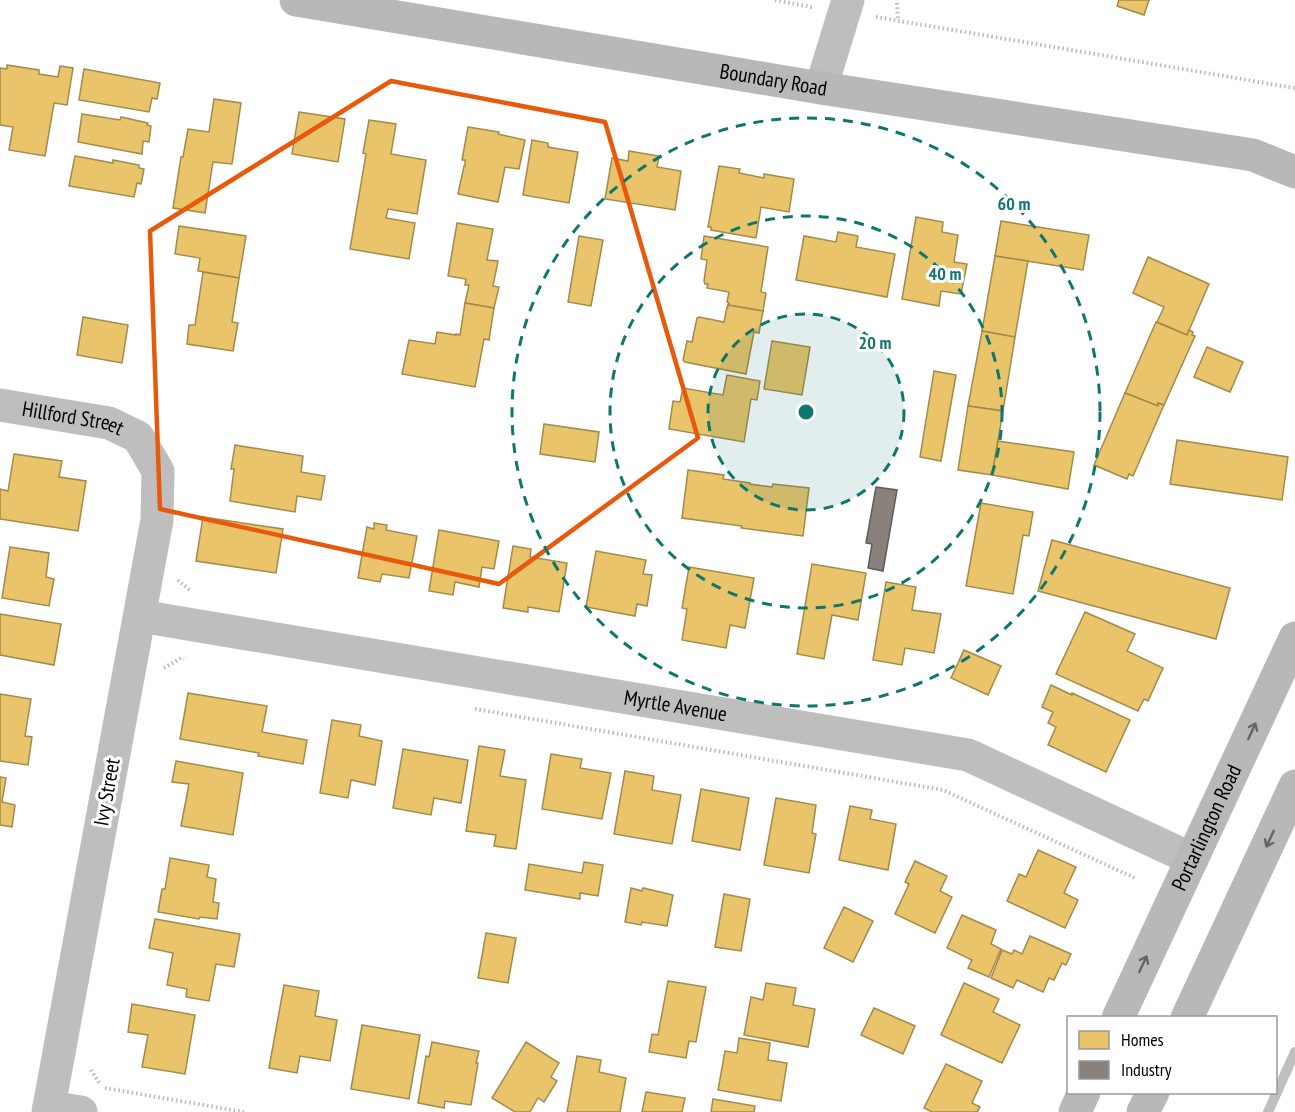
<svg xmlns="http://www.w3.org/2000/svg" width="1295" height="1112" viewBox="0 0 1295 1112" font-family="'PT Sans Narrow',sans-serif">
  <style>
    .homes { fill: #e9c46a; stroke: #a3894a; stroke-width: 1.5 }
    .industry { fill: #8a817c; stroke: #615a57; stroke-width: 1.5 }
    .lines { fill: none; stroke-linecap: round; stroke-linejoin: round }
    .stream { stroke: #bfbfbf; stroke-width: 10 }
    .path { stroke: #b9b9b9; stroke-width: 4; stroke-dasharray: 1.5 3; stroke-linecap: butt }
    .minor { stroke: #bebebe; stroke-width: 33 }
    .secondary { stroke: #b8b8b8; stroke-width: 33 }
    .oneway { stroke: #656565 }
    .marked { fill: none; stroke: #e8590c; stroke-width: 4.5; stroke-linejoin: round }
    .ring { fill: none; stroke: #0f766e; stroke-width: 3; stroke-dasharray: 10 8 }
    .labels { text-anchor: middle; stroke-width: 6; stroke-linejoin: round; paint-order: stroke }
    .street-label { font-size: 21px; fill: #000; stroke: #fff }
    .centre { fill: #0f766e; stroke: #fff; stroke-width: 3 }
    .ring-label { font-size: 18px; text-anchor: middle; font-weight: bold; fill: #0f766e; stroke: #fff; stroke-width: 6; stroke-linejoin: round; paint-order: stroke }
  </style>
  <rect width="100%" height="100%" fill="#fff"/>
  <g class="homes">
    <path d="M1119 0H1149L1144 15 1117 6Z"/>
    <path d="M7 65 39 70V74L58 77 60 66 73 68 67 105 54 103 45 156 9 150 13 127 0 125V68L7 69Z"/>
    <path d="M84 69 160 83 157 99 152 98 149 112 79 100Z"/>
    <path d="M214 99 241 103 232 164 213 162 205 213 173 208 181 157H183L188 129 209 132Z"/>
    <path d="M299 112 345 119 338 162 292 154Z"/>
    <path d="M82 114 120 120 121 117 148 123 147 125 151 126 149 142 143 141 142 154 78 142Z"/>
    <path d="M369 120 396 124 391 154 426 160 417 214 388 209 386 218 415 223 409 259 350 249 366 154 363 153Z"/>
    <path d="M468 127 499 132 498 134 525 140 519 169 505 167 498 202 458 194 464 166H465V160H462Z"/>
    <path d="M532 140 548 143V147L578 152 569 203 523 195Z"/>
    <path d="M629 151 659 156 657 167 681 171 675 210 605 199 612 158 628 161Z"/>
    <path d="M75 156 113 163V160L139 165V168L144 169 141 184 137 183 134 197 69 186Z"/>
    <path d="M719 166 740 169 739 173 764 178V174L794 179 789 212 761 207 756 238 711 230V227H708Z"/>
    <path d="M916 217 943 222 942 232 958 235 954 262 967 264 961 294 941 291 939 306 902 299Z"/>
    <path d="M1001 221 1089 235 1083 270 995 256Z"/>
    <path d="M457 223 493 229 487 260 498 261 493 286 499 287 494 308 465 303 469 285H465L466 279 448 276Z"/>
    <path d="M179 226 246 236 239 278 198 271 200 258 175 254Z"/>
    <path d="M838 232 858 236 856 247 895 254 887 297 796 280 804 236 836 242Z"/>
    <path d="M579 236 603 240 591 306 568 302Z"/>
    <path d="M704 236 768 247 761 292 766 293 763 311 728 305 729 303 727 302 729 292 707 288 708 284H705L704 281 707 260 701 259Z"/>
    <path d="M995 256 1028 261 1015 337 982 331Z"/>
    <path d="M1148 257 1209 284 1187 335 1157 322 1164 307 1133 293Z"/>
    <path d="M203 272 239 278 232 322 238 323 233 351 187 344 189 325H195Z"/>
    <path d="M465 303 494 308 489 340 484 339 475 387 402 374 409 340 435 344 437 332 456 335V334L460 335Z"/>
    <path d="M728 305 763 311 759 333 754 332 746 374 685 362 683 360 687 341 692 342 697 318 699 317 724 322 727 307H728Z"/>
    <path d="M83 317 128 325 122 363 77 355Z"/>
    <path d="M1156 322 1187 335 1189 330 1193 332 1192 335 1195 336 1164 405 1158 403V406L1125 393Z"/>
    <path d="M982 331 1015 337 1003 411 968 406Z"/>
    <path d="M772 341 810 347 802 395 764 389Z"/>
    <path d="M1207 347 1243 362 1230 392 1194 377Z"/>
    <path d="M934 371 956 375 941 461 920 457Z"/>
    <path d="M727 375 760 381 757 400 751 399 744 442 669 429 673 401 680 402 683 388 723 395Z"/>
    <path d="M1125 393 1158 406V403L1164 405 1133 476 1129 474 1127 479 1094 465Z"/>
    <path d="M968 406 1003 411 992 475 958 470Z"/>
    <path d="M544 424 599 432 595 462 540 454Z"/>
    <path d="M1177 440 1288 457 1282 500 1170 484Z"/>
    <path d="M998 441 1074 452 1068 489 992 475Z"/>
    <path d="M235 445 303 456 301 472 325 476 321 500 297 496 295 512 230 501 234 469H231Z"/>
    <path d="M14 454 62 461 59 477 86 481 78 531 0 519V489L8 491Z"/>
    <path d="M688 470 724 475 723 479 750 483V484L772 487 773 484 809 488 803 536 741 528 742 526 682 518Z"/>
    <path d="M981 503 1033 512 1029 536 1023 535 1013 594 966 586Z"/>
    <path d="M203 517 283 529 276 573 196 561Z"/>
    <path d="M374 523 387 525 386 530 417 536 409 578 382 574 380 582 358 578 367 527 374 529Z"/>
    <path d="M439 530 499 541 494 569 482 567 479 587 455 582 453 595 429 591Z"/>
    <path d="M1052 540 1230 588 1216 639 1038 591Z"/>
    <path d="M513 546 531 549 530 557 567 563 559 612 528 607V612L503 608Z"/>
    <path d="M10 547 49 553 46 577 54 579 49 606 2 598Z"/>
    <path d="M596 551 646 560 643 574 652 575 647 606 637 604 635 616 586 607Z"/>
    <path d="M812 564 866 573 858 620 832 615 824 659 797 654Z"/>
    <path d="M689 567 754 578 745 628 730 625 726 648 682 640 687 609 682 608Z"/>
    <path d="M886 582 916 587 912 610 941 614 934 653 905 648 902 665 873 660Z"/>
    <path d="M1085 612 1135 634 1127 651 1163 668 1148 701 1144 699 1138 711 1056 674Z"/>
    <path d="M0 614 61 624 54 665 0 655Z"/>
    <path d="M964 650 1001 666 988 695 951 678Z"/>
    <path d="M1051 685 1072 695V693L1130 720 1106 772 1048 745 1056 727 1048 723 1053 712 1042 707Z"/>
    <path d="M188 693 267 706 262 732 307 740 303 764 258 756 259 753 180 739Z"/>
    <path d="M0 694 31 699 25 736 32 737 28 765 0 761Z"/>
    <path d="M332 720 361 725 359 736 382 741 375 785 351 780 348 798 320 793Z"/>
    <path d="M479 746 505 750 500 776 526 780 516 849 494 846 496 835 466 831Z"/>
    <path d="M403 749 468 760 461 803 434 798 431 815 393 808Z"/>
    <path d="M551 754 582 759 580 768 611 773 602 819 542 809Z"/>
    <path d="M176 761 243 773 233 835 181 826 189 784 172 782Z"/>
    <path d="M625 771 654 776 652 790 681 795 672 844 614 834Z"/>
    <path d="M0 777 6 778 2 802 15 805 12 827 0 825Z"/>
    <path d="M701 789 749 798 740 850 692 841Z"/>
    <path d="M776 798 816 805 812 833 816 834 809 873 764 865Z"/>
    <path d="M850 806 872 810 870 819 896 824 888 870 839 860Z"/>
    <path d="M1038 850 1076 867 1064 893 1078 900 1065 928 1007 901 1019 874 1026 877Z"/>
    <path d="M170 858 209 865 207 877 216 879 213 902 219 903 217 919 200 917 199 919 158 912 162 889H165Z"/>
    <path d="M915 861 947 876 940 891 952 897 935 933 895 914 909 884 905 882Z"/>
    <path d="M584 862 603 865 598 896 580 893V899L525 890 529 864 582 873Z"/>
    <path d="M631 888 642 891 643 888 673 895 667 926 642 922 641 925 625 922Z"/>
    <path d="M724 894 750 899 741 951 715 947Z"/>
    <path d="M844 907 873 921 853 962 824 948Z"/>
    <path d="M962 915 996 930 991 944 1001 949 989 977 968 968 972 960 947 948Z"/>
    <path d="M155 919 240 934 234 967 216 964 209 1001 186 997 187 989 167 985 173 953 149 948Z"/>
    <path d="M486 933 516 938 508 983 478 978Z"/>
    <path d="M1030 936 1071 954 1066 965 1062 963 1054 980 1049 978 1043 992 1017 980 1013 988 991 978 1002 950 1012 954 1014 950 1022 954Z"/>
    <path d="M668 981 706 987 696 1042 689 1041 686 1058 649 1052 652 1034 658 1035Z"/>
    <path d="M766 983 796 988 793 1005 815 1009 808 1047 744 1035 751 997 763 1000Z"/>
    <path d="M964 983 999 999 993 1012 1020 1025 1002 1063 941 1035Z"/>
    <path d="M284 985 319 991 315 1016 337 1020 330 1061 300 1056 297 1073 269 1068Z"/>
    <path d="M132 1004 195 1015 185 1074 142 1067 148 1035 128 1032Z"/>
    <path d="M874 1008 915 1026 903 1054 861 1035Z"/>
    <path d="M362 1025 420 1035 409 1099 351 1089Z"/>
    <path d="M739 1038 770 1043 768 1060 787 1063 781 1101 718 1090 725 1051 737 1053Z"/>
    <path d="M432 1042 479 1051 476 1063H478L471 1105 445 1101 444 1108 418 1103 426 1056 429 1057Z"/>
    <path d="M526 1042 559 1063 551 1077 557 1081 544 1102 538 1098 530 1112H515L492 1098Z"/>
    <path d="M577 1056 601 1060 599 1072 626 1078 620 1112H567Z"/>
    <path d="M946 1064 982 1081 972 1103 980 1107 977 1112H932L924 1108Z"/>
    <path d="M646 1092 685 1098 682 1112H642Z"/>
    <path d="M713 1099 755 1106 754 1112H711Z"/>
  </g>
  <path class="industry" d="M876 487 897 490 883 571 868 568 872 544 866 543Z"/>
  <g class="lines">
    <path class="stream" d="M1268 1112 1295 1052"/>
    <g class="path">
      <path d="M775 0 812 7"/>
      <path d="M897 3 898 20"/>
      <path d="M876 17 1295 88"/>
      <path d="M178 580 191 591"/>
      <path d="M164 668 181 658 184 659"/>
      <path d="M475 709 943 790 1135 878"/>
      <path d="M91 1070 100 1084"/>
      <path d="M105 1088 244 1112"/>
    </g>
    <g class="minor">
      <path d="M821 88 848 0"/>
      <path id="s1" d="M0 405 109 423 138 437 158 471 157 520 48 1112"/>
      <path id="s2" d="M140 616 968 755 1192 859"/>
      <path d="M49 1107 81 1112"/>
    </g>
    <g class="secondary">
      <path id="s3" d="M296 0 821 88 1253 155 1295 172"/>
      <path id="s4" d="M1118 1018 1295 638"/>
      <path d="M1187 1018 1295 786"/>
      <path d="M1075 1112 1084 1092"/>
      <path d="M1143 1112 1153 1092"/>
    </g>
  </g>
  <defs><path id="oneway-shaft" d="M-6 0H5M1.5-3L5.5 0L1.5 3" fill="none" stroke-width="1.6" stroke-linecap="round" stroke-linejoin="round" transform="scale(1.5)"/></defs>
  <g class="oneway">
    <use href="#oneway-shaft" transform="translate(1252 731) rotate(-65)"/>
    <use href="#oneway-shaft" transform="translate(1270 839) rotate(115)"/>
    <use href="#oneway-shaft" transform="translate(1143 964) rotate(-65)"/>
  </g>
  <path class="marked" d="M391 81 605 122 698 438 499 584 160 509 150 231Z"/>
  <circle cx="806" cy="412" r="98" fill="#0f766e" fill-opacity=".12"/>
  <g class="ring">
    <circle cx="806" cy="412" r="98"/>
    <circle cx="806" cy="412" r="196"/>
    <circle cx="806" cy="412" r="294"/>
  </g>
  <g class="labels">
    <g class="street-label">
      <text dy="7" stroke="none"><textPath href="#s3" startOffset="484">Boundary Road</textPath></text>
      <text dy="7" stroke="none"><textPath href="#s1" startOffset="74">Hillford Street</textPath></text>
      <text dy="7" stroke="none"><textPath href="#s2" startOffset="543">Myrtle Avenue</textPath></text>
      <text transform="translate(107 792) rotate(-80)" y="7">Ivy Street</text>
      <text dy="7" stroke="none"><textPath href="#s4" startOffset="210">Portarlington Road</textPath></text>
    </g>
  </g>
  <circle cx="806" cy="412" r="9" class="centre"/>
  <g class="ring-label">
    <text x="1014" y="210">60 m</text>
    <text x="945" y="280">40 m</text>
    <text x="875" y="349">20 m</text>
  </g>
  <rect x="1067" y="1016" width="210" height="78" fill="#ffffff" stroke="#999999" stroke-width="1.5"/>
  <rect x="1079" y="1031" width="30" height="18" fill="#e9c46a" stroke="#999999" stroke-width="1.5"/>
  <text x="1121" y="1046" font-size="18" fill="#000000">Homes</text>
  <rect x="1079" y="1061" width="30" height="18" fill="#8a817c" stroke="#999999" stroke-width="1.5"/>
  <text x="1121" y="1076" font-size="18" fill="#000000">Industry</text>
</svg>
